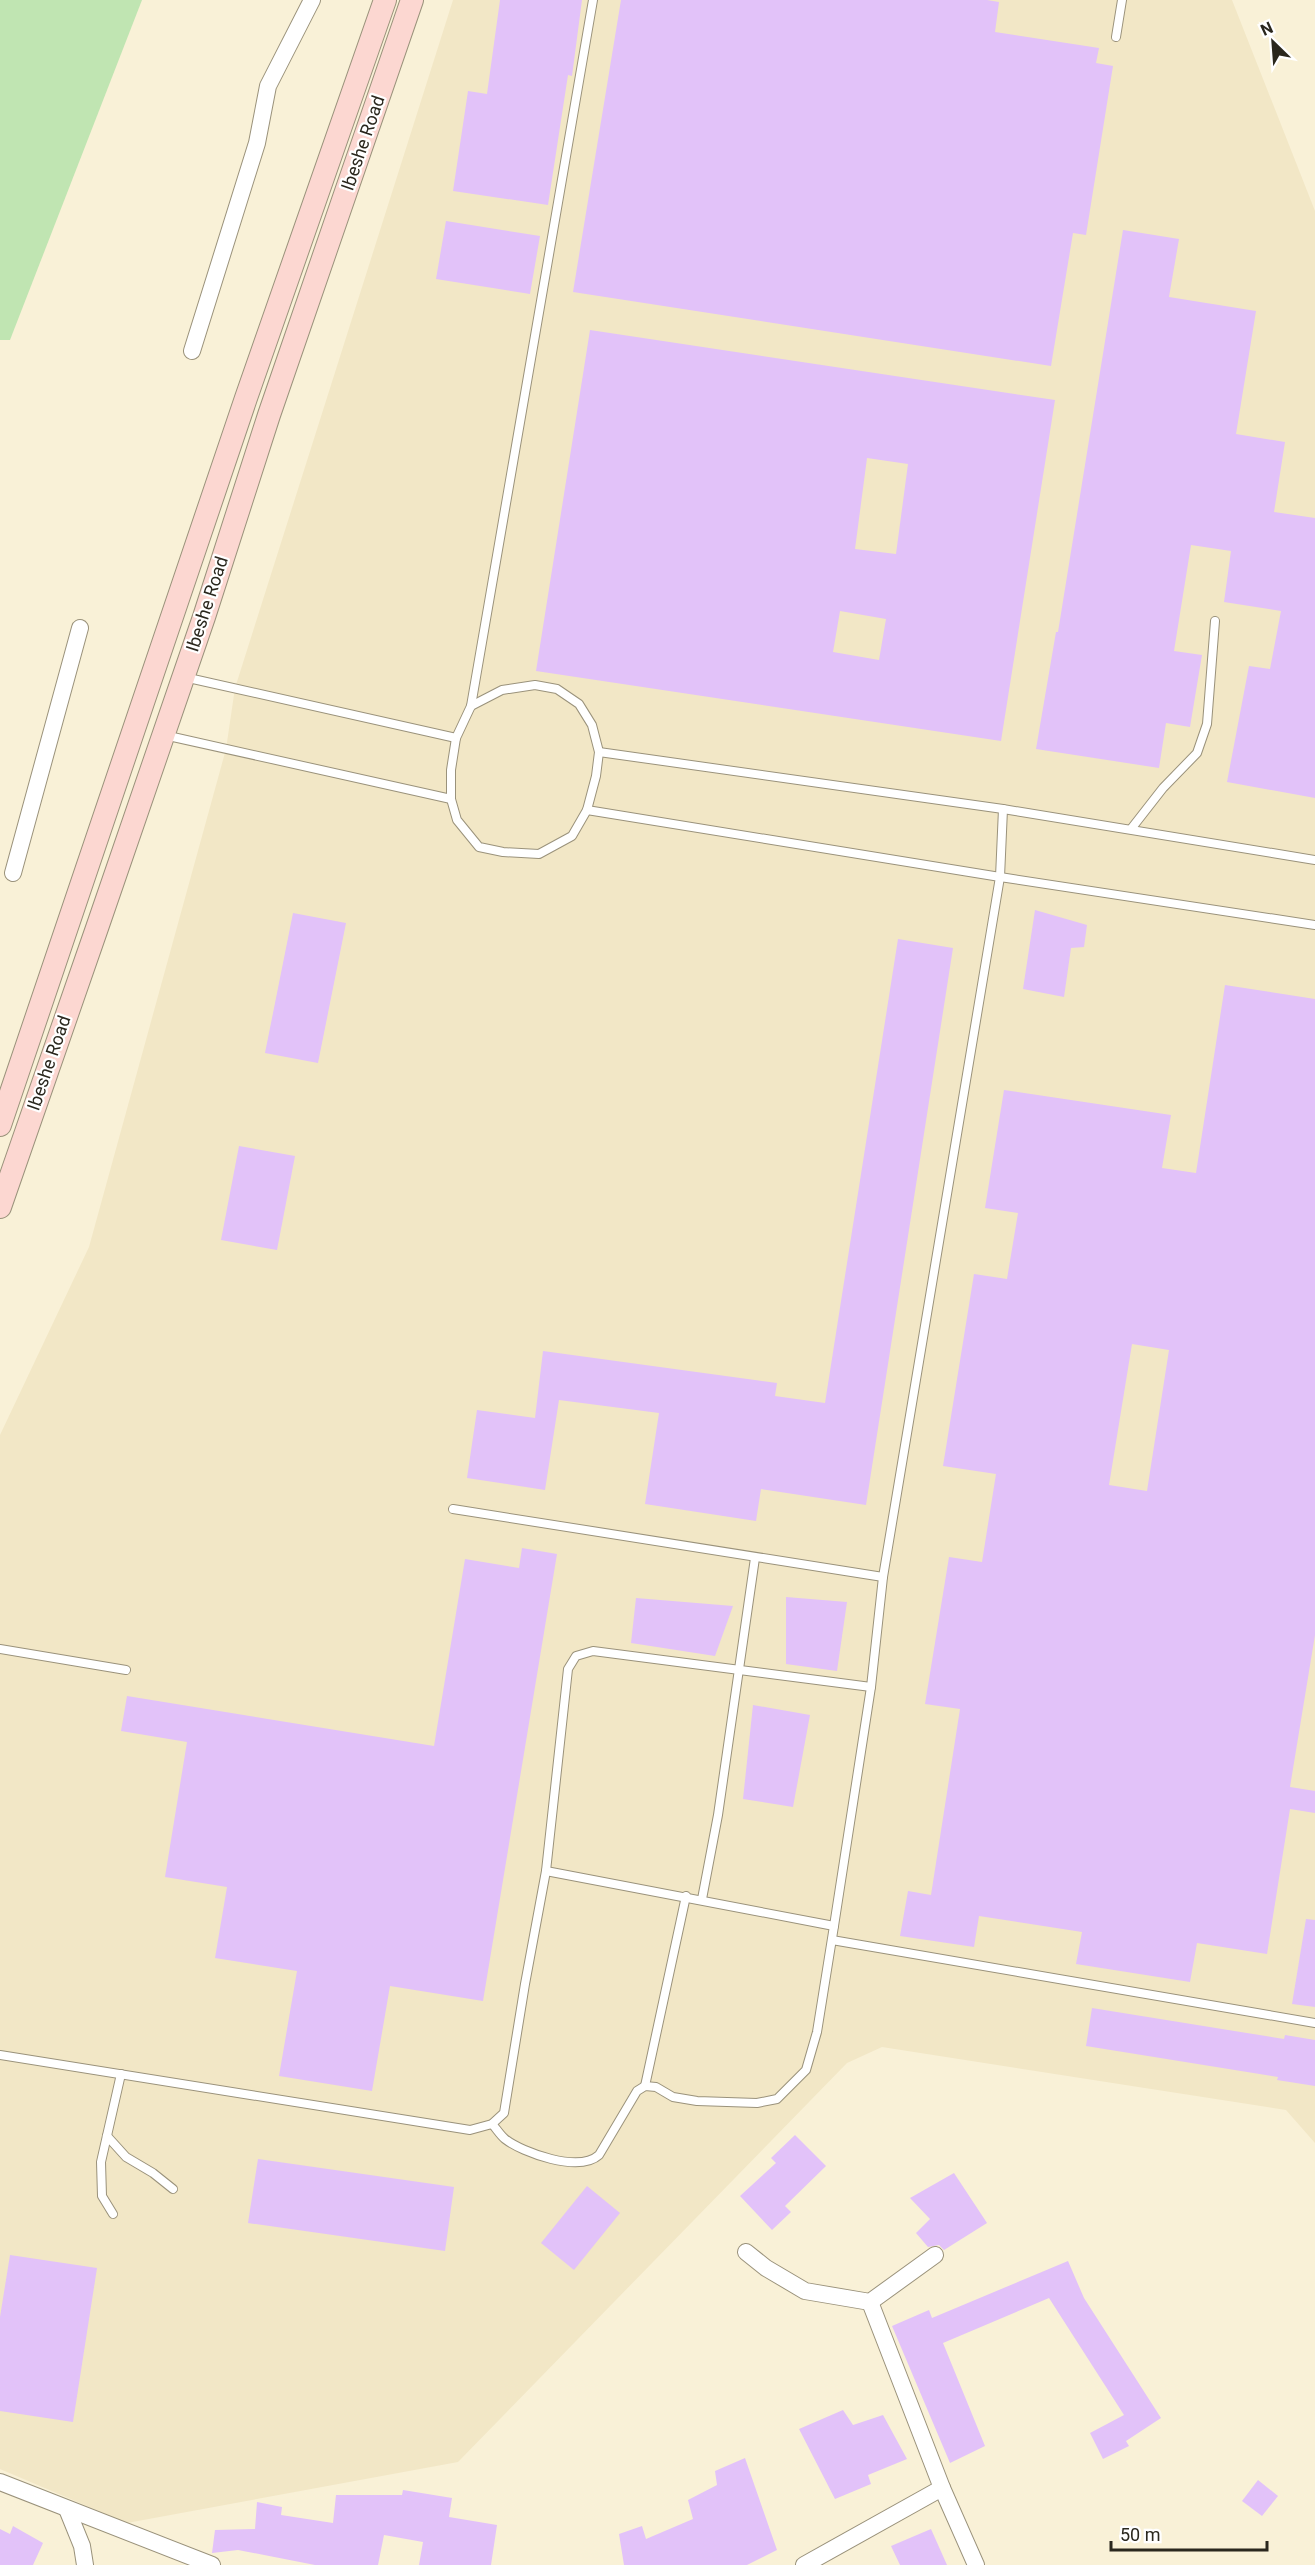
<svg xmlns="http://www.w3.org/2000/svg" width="1315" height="2565" viewBox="0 0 1315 2565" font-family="Roboto,sans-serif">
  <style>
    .built { fill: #f2e7c6 }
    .green { fill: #c0e5b2 }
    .building { fill: #e2c2f9; fill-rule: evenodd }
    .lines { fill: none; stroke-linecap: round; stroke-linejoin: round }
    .lane-casing { stroke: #9a927b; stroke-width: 10 }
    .street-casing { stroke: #9a927b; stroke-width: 18 }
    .secondary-casing { stroke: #9a927b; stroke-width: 24 }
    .lane { stroke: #fff; stroke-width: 8 }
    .street { stroke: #fff; stroke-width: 16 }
    .secondary { stroke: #fcd7d1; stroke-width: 22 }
    .labels { text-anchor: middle; stroke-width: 4.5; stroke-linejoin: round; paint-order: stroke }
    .street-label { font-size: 18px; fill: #2a271d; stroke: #fff }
  </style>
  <rect width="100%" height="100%" fill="#f9f1d7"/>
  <path class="built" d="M453 0H1232L1315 211V2143L1286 2110 882 2047 847 2063 458 2462 127 2523 0 2469V1435L89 1247 226 749 235 688Z"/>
  <path class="green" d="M0 0H142L10 340H0Z"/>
  <g class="building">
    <path d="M500 0H582L572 76 568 75 548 205 453 191 468 91 487 94Z"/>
    <path d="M621 0H987L999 2 995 32 1099 48 1096 63 1113 66 1086 235 1073 233 1051 366 573 292Z"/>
    <path d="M446 221 540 236 530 294 436 279Z"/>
    <path d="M1123 230 1179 239 1169 297 1256 311 1236 434 1285 442 1274 512 1315 518V798L1227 782 1249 666 1270 669 1281 611 1224 602 1231 551 1191 545 1174 651 1202 655 1190 727 1166 723 1159 768 1036 749 1056 632H1058Z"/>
    <path d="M590 330 1055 400 1001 741 536 671ZM867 458 908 464 896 554 855 549ZM840 611 886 619 879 660 833 652Z"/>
    <path d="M1035 910 1087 925 1084 947 1071 948 1064 997 1023 989Z"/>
    <path d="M293 913 346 923 318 1063 265 1053Z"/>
    <path d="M898 939 953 948 866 1505 761 1489 756 1521 645 1504 659 1413 559 1400 545 1490 467 1478 477 1410 535 1418 543 1351 777 1383 775 1396 825 1403Z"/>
    <path d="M1225 985 1315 999V1635L1290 1787 1315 1791V1813L1290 1809 1267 1954 1197 1943 1190 1982 1076 1964 1082 1932 979 1916 974 1947 900 1936 908 1891 931 1895 960 1709 925 1704 949 1557 982 1562 996 1474 943 1466 974 1274 1007 1279 1018 1213 985 1208 1004 1090 1171 1115 1162 1168 1196 1173ZM1132 1344 1169 1350 1147 1491 1109 1485Z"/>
    <path d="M239 1146 295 1156 277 1250 221 1240Z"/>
    <path d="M522 1548 557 1554 483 2001 390 1986 372 2091 279 2076 297 1971 215 1958 227 1887 165 1877 187 1742 121 1731 127 1696 434 1746 465 1559 519 1568Z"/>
    <path d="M786 1597 847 1602 837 1671 786 1664Z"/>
    <path d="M636 1598 733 1606 715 1656 631 1643Z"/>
    <path d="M753 1705 810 1715 793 1807 743 1799Z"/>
    <path d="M1306 1919 1315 1920V2007L1292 2004Z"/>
    <path d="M1092 2008 1284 2039 1285 2035 1315 2040V2086L1277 2080 1278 2077 1086 2046Z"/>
    <path d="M795 2135 826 2166 785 2206 791 2212 772 2230 740 2196 776 2163 771 2158Z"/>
    <path d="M258 2159 454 2187 445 2251 248 2223Z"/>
    <path d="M954 2173 987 2223 944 2250 939 2245 928 2247 916 2233 930 2219 910 2198Z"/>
    <path d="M587 2186 620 2213 574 2270 541 2243Z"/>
    <path d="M10 2255 97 2268 73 2422 0 2411V2317Z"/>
    <path d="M1068 2261 1084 2298 1161 2418 1126 2441 1129 2446 1103 2459 1090 2433 1124 2415 1049 2298 943 2343 985 2446 950 2463 892 2326 929 2310 932 2318Z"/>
    <path d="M843 2410 853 2425 883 2415 907 2459 868 2475 871 2484 835 2499 799 2429Z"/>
    <path d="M745 2458 777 2550 747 2565H624L619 2534 642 2526 646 2539 693 2519 688 2500 717 2485 715 2471Z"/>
    <path d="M1258 2480 1278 2496 1262 2516 1242 2501Z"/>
    <path d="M403 2490 452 2498 449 2517 497 2525 491 2565H419L423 2542 384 2535 378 2565H315L238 2550 212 2553 215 2530 255 2529 257 2502 282 2507 281 2515 333 2523 336 2495H402Z"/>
    <path d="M13 2526 43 2543 33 2565H0V2529L10 2534Z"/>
    <path d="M931 2529 947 2565H900L891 2546Z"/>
  </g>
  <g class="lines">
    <defs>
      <g id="lane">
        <path d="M1116 37 1122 0"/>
        <path d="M184 677 456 738"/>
        <path d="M535 685 557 689 579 704 592 725 599 752 596 776 587 810 572 836 539 854 503 852 479 847 457 820 451 799V770L456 738 471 706 502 690Z"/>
        <path d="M471 706 593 0"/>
        <path d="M164 735 451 799"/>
        <path d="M599 752 1003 809 1315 860"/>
        <path d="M587 810 1000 877 1315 925"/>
        <path d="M1131 829 1163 788 1197 753 1207 724 1215 621"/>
        <path d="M453 1509 883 1577"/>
        <path d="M0 1649 126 1670"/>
        <path d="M546 1871 834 1926"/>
        <path d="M702 1899 718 1815 755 1558"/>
        <path d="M832 1940 1315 2023"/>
        <path d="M0 2055 470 2130 492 2124 504 2113 525 1984 546 1871 568 1669 576 1656 593 1651 871 1687"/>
        <path d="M645 2086 686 1896"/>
        <path d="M492 2124C496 2128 500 2135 505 2139 523 2153 579 2173 599 2155L637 2091 645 2086 656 2087 673 2097 697 2101 757 2103 777 2099 806 2070 817 2032 834 1926 871 1687 883 1577 1000 877 1003 809"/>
        <path d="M107 2136 126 2157 153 2173 173 2189"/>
        <path d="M113 2214 102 2196 101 2162 121 2074"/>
      </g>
      <g id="street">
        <path d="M192 351 257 143 268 86 312 0"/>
        <path d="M13 873 80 628"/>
        <path d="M746 2252 766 2268 805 2291 870 2302 935 2255"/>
        <path d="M870 2302 942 2488 976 2565"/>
        <path d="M0 2482 212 2565"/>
        <path d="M67 2509 82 2546 85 2565"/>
        <path d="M804 2565 942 2488"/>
      </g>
      <g id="secondary">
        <path d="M0 1125 246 398 385 0"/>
        <path d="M0 1207 97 928 204 617 269 415 412 0"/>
      </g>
    </defs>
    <use href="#lane" class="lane-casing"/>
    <use href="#street" class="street-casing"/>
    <use href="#secondary" class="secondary-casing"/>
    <use href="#lane" class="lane"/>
    <use href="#street" class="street"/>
    <use href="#secondary" class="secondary"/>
  </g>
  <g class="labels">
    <g class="street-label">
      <text transform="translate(363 143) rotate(-71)" y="6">Ibeshe Road</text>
      <text transform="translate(207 604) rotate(-72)" y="6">Ibeshe Road</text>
      <text transform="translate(49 1063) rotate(-71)" y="6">Ibeshe Road</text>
    </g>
  </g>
  <g transform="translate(1273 42) rotate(335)" stroke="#ffffff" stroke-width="4.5" paint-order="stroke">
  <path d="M0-4.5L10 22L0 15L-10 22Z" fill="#2a271d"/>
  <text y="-9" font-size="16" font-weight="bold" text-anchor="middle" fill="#2a271d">N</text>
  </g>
  <path d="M1111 2541v9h156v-9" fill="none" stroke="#2a271d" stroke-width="3"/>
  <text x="1120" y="2541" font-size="18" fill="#2a271d" stroke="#ffffff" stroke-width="4.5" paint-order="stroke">50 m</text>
</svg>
